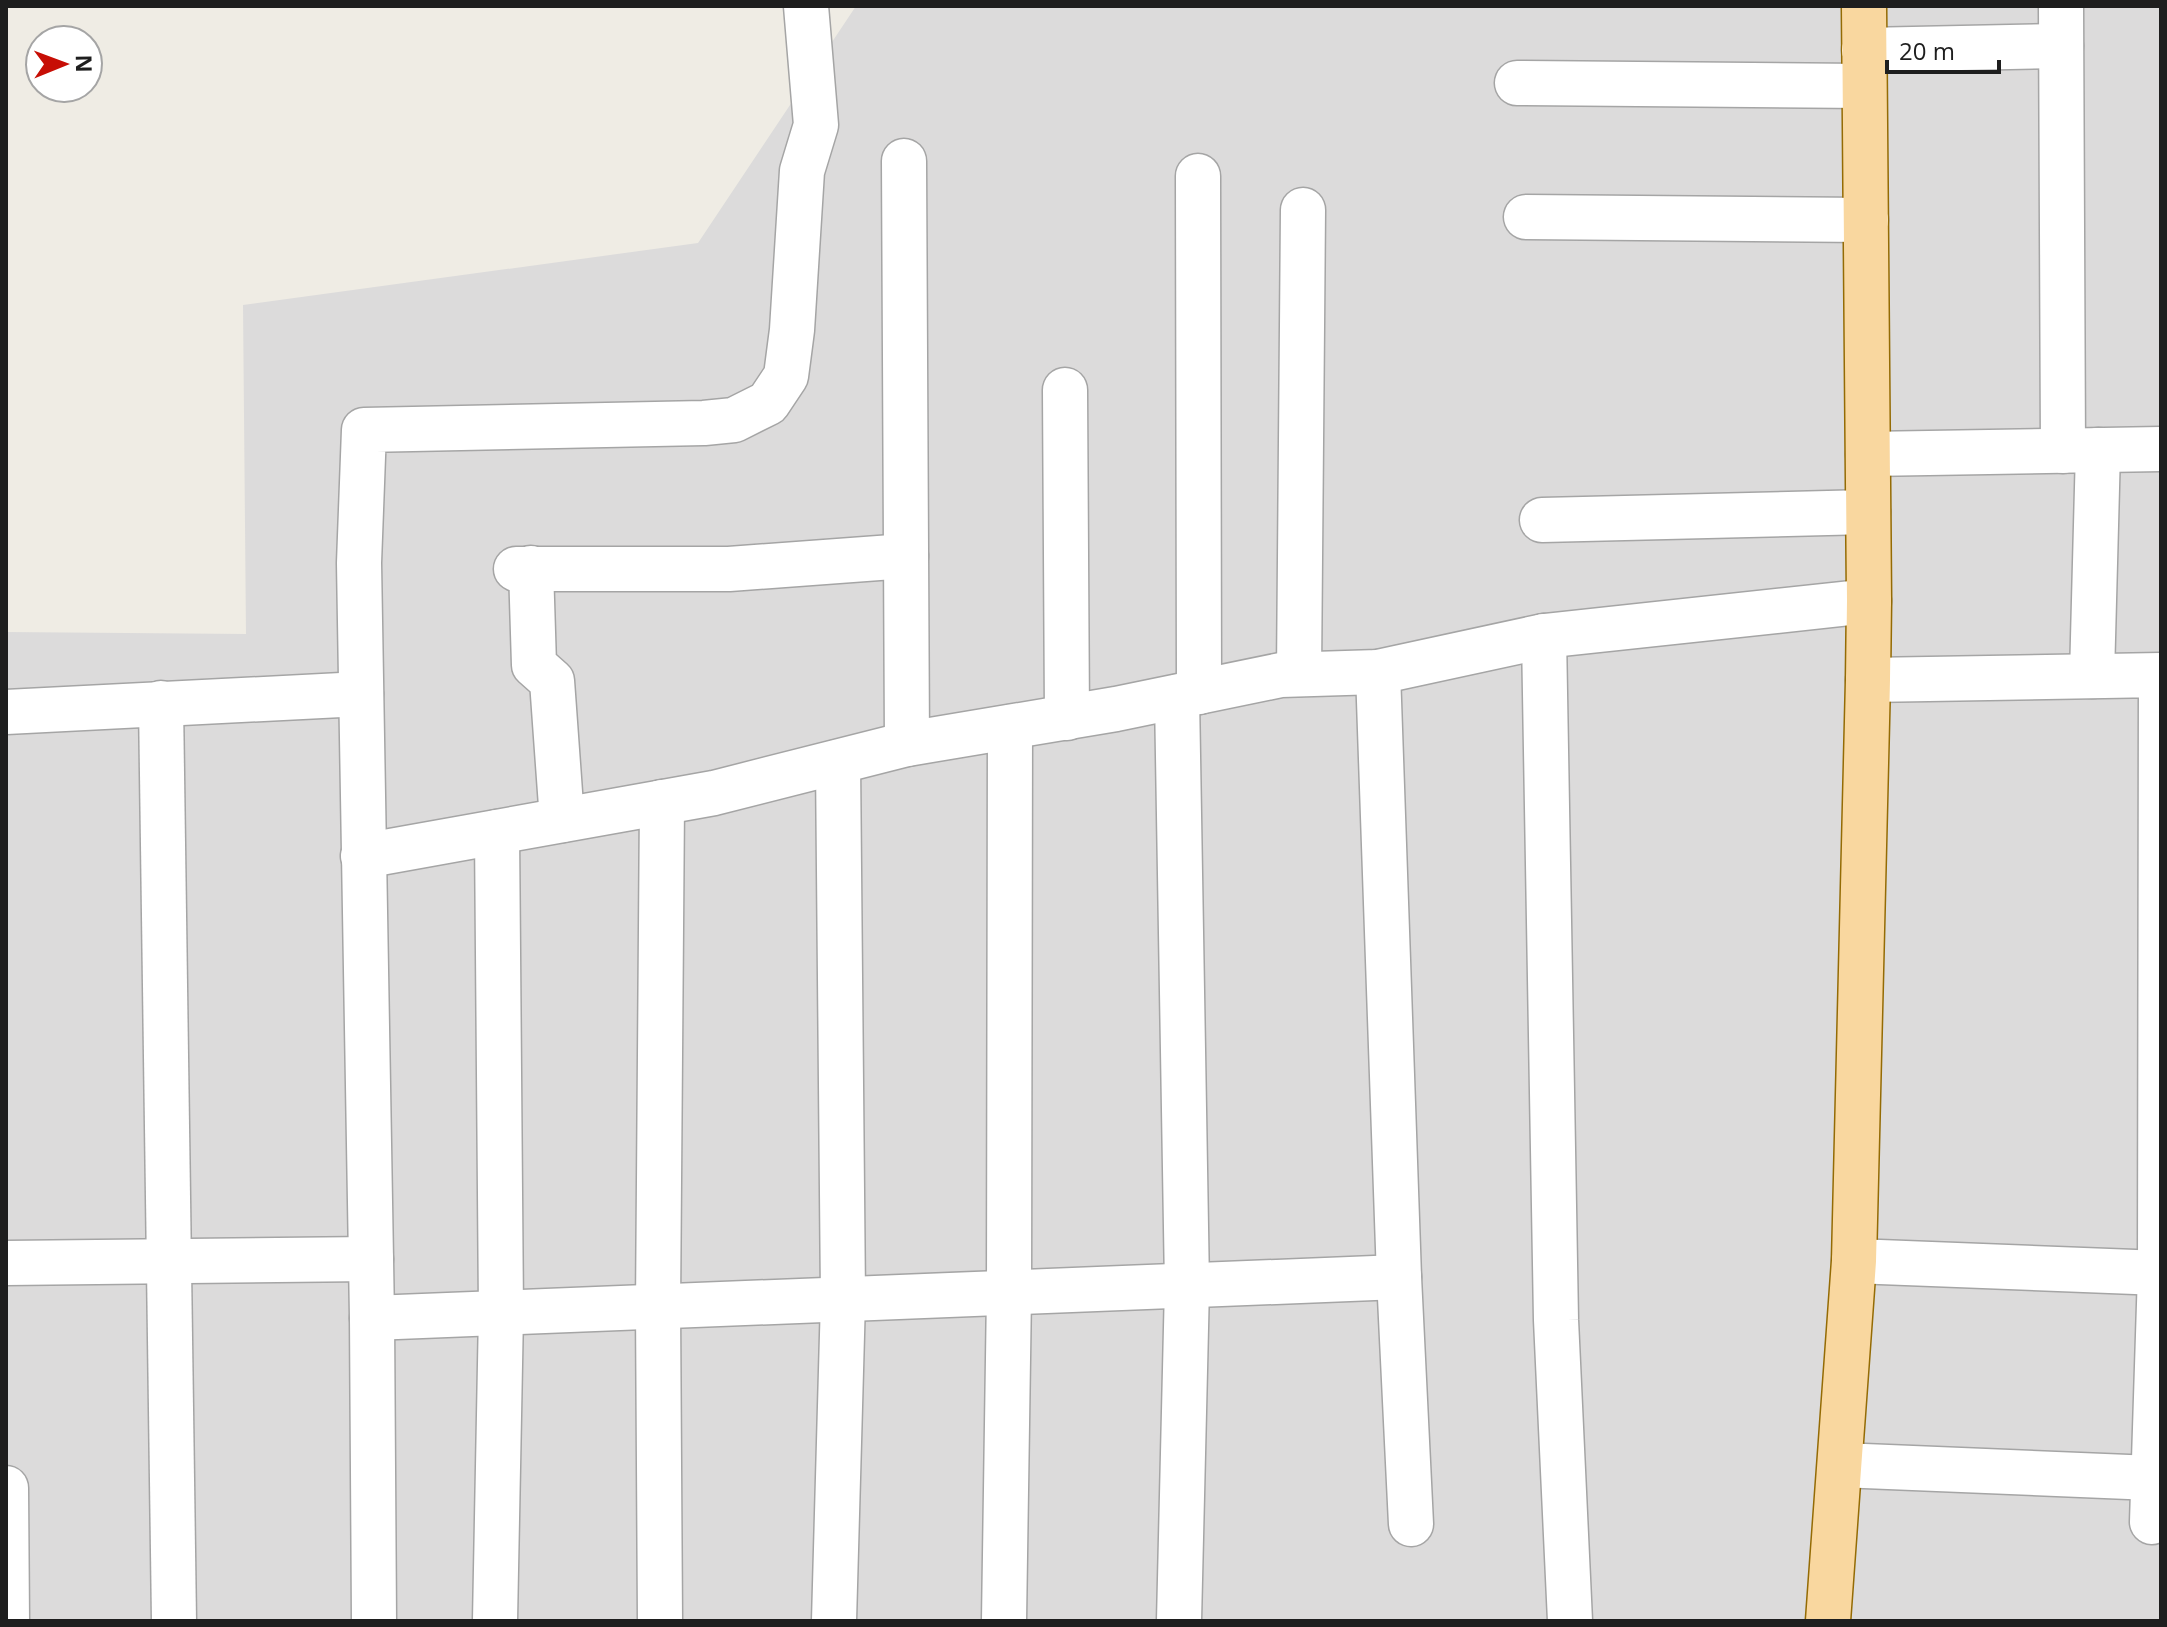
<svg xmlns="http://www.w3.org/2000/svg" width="2167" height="1627" viewBox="0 0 2167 1627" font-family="'Open Sans',sans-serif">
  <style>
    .residential { fill: #dcdbdb }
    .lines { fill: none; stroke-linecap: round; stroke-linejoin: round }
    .minor-casing { stroke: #a5a5a5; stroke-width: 47 }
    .major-casing { stroke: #946b04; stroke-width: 47 }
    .minor { stroke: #fff; stroke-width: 44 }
    .major { stroke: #f9d79f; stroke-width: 44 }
  </style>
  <rect width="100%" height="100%" fill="#efece4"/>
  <path class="residential" d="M856 6H2161V1621H6V632L246 634 243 305 698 243Z"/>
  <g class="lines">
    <defs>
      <g id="minor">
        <path d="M2061 6 2063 451"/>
        <path d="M1864 50 2061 46"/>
        <path d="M1517 83 1864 86"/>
        <path d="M904 161 907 744"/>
        <path d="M1198 176 1199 692"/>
        <path d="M1526 217 1866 220"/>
        <path d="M1065 390 1067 718"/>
        <path d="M1868 454 2161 449"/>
        <path d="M1542 520 1868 512"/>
        <path d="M531 568 534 665 552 681 562 820"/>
        <path d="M516 569H729L906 556"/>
        <path d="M1544 636 1556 1320 1570 1621"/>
        <path d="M1378 672 1399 1277 1411 1524"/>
        <path d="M1299 674 1303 210"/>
        <path d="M2092 676 2098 450"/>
        <path d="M1868 680 2161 675 2160 1273 2152 1522"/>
        <path d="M1177 697 1187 1286 1179 1621"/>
        <path d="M161 703 174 1621"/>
        <path d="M6 712 361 694"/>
        <path d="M363 856 714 793 907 744 1116 709 1281 675 1378 672 1544 636 1869 601"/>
        <path d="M1854 1261 2161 1273"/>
        <path d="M6 1263 371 1259"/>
        <path d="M372 1318 1399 1277"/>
        <path d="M1840 1465 2153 1478"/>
        <path d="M6 1488 7 1621"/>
        <path d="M374 1621 372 1318 359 563 364 430 704 423 734 420 768 403 786 376 792 330 802 171 816 125 806 6"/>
        <path d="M495 1621 501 1313 497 832"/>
        <path d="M660 1621 658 1307 662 802"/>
        <path d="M834 1621 843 1299 838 762"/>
        <path d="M1004 1621 1009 1293 1010 727"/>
      </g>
      <path id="major" d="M1828 1621 1854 1261 1868 680 1869 601 1864 6"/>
    </defs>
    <use href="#minor" class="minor-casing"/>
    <use href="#major" class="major-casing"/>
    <use href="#minor" class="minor"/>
    <use href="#major" class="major"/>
  </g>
  <rect width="2167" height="1627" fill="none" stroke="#1e1e1e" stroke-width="16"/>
  <g transform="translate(64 64) rotate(89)"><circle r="38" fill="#ffffff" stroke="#a5a5a5" stroke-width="2"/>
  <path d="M0-6L14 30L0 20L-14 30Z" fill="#c70e05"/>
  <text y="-12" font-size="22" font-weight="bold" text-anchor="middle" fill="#1e1e1e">N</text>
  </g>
  <path d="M1887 60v12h112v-12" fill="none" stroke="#1e1e1e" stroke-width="4"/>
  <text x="1899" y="60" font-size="24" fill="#1e1e1e" stroke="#ffffff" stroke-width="6" paint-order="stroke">20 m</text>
</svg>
